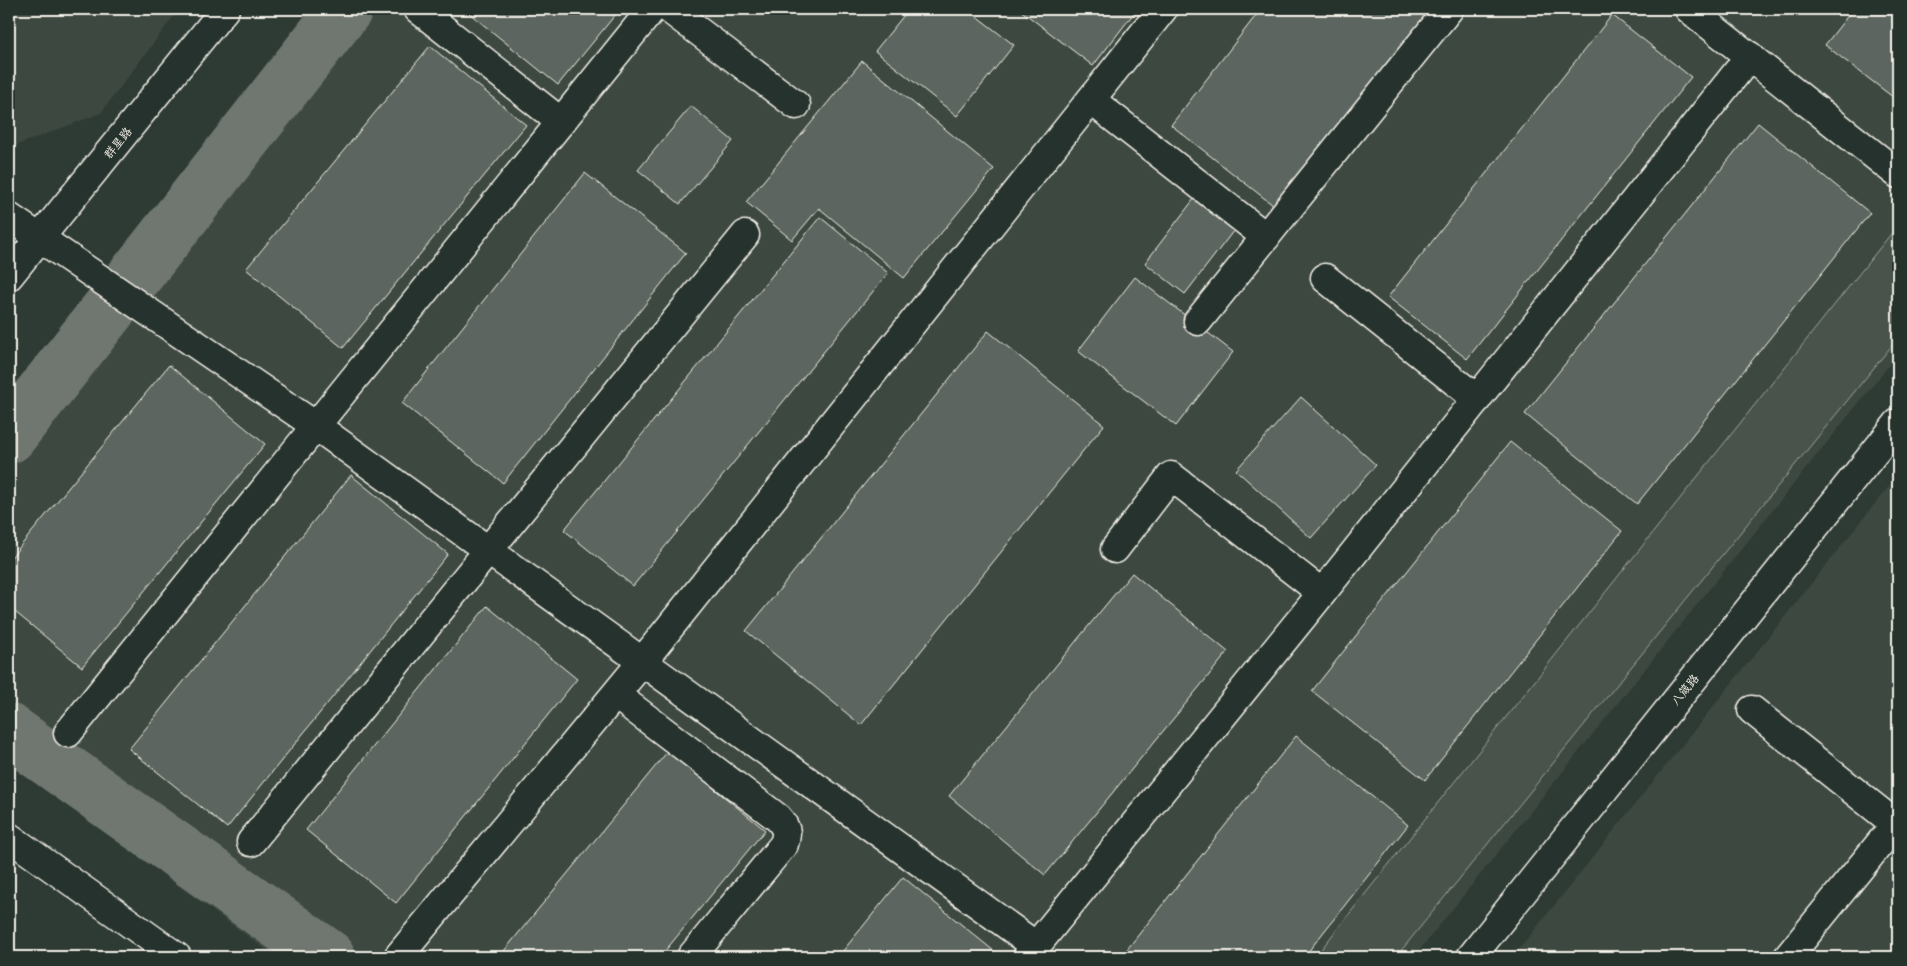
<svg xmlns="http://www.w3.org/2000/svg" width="1907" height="966" viewBox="0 0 1907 966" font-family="Mali,'LXGW WenKai TC',sans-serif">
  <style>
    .built { fill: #3c4841 }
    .green { fill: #48524c; stroke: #9ea29a }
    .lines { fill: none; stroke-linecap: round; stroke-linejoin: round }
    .river { stroke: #6f7770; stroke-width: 55 }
    .building { fill: #5c655e; stroke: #f4f1e8 }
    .minor-casing { stroke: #f4f1e8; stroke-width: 31 }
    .minor { stroke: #26332d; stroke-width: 28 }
    .labels { text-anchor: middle; stroke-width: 5; stroke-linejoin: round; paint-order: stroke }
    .street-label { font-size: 12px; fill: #f4f1e8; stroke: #26332d }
  </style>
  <rect width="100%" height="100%" fill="#2e3b34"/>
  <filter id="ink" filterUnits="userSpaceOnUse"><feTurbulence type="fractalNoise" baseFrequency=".02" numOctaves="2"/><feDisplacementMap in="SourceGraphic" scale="10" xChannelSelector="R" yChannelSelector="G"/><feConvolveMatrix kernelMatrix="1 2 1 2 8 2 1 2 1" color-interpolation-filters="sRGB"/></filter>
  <g filter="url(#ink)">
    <g class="built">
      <path d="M9 9H179L101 113 9 148Z"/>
      <path d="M353 9H1898V354L1414 957H276L9 762V456L151 268Z"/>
      <path d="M1898 475V957H1513Z"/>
    </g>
    <path class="green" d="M1898 225V338L1396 957H1315Z"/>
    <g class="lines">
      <g class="river">
        <path d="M9 436 345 9"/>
        <path d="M9 731 328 957"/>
      </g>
    </g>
    <g class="building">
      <path d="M464 9H620L558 85Z"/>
      <path d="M909 9H967L1014 45 957 116 875 51Z"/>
      <path d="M1019 9H1137L1093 66Z"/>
      <path d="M1261 9H1433L1278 209 1171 125Z"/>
      <path d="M1853 9H1898V101L1825 45Z"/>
      <path d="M1612 15 1691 77 1467 359 1388 297Z"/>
      <path d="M430 46 526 125 343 348 246 269Z"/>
      <path d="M862 61 994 169 904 278 819 208 792 240 746 202Z"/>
      <path d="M691 106 733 141 680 204 638 170Z"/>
      <path d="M1758 123 1870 213 1637 504 1525 414Z"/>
      <path d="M585 173 686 253 503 483 402 403Z"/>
      <path d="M1194 199 1234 230 1185 294 1145 263Z"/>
      <path d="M820 217 888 273 633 586 564 530Z"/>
      <path d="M1135 277 1233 352 1176 426 1078 351Z"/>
      <path d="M988 331 1104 425 861 725 746 631Z"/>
      <path d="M169 365 265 444 82 667 9 607V560Z"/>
      <path d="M1301 397 1376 465 1311 538 1236 470Z"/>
      <path d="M1510 442 1622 531 1425 780 1312 691Z"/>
      <path d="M351 475 448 554 227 828 129 749Z"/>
      <path d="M1132 573 1228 652 1045 875 949 796Z"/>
      <path d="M487 606 577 679 396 903 306 830Z"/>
      <path d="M1296 736 1408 825 1304 957H1121Z"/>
      <path d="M668 751 765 830 660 957H499Z"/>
      <path d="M903 877 1000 956 999 957H838Z"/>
    </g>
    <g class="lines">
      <defs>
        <g id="minor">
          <path d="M418 9 561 122"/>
          <path d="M669 9 796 105"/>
          <path d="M1689 9 1898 174"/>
          <path d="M1091 100 1266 237"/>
          <path d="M9 217 316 426 1036 946"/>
          <path d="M9 276 225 9"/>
          <path d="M1325 278 1477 399"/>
          <path d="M1198 321 1449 9"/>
          <path d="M1115 549 1171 476 1322 593"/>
          <path d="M616 695 778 818C786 827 788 832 784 844L691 957"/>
          <path d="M1752 710 1898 826"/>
          <path d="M68 733 652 9"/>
          <path d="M9 837 177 957"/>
          <path d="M251 842 745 235"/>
          <path d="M398 957 642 662 1163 9"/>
          <path d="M1027 957 1322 593 1750 56"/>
          <path d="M1471 957 1898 423"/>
          <path d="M1788 957 1898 821"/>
        </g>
      </defs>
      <use href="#minor" class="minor-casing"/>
      <use href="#minor" class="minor"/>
    </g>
  </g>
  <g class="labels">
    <g class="street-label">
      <text transform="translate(118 143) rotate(-51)" y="4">群星路</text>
      <text transform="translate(1685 690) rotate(-51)" y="4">八箴路</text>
    </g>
  </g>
  <rect width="1907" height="966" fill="none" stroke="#26332d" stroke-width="30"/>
  <rect x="15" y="15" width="1877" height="936" fill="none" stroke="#f4f1e8" stroke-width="2" filter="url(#ink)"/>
</svg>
